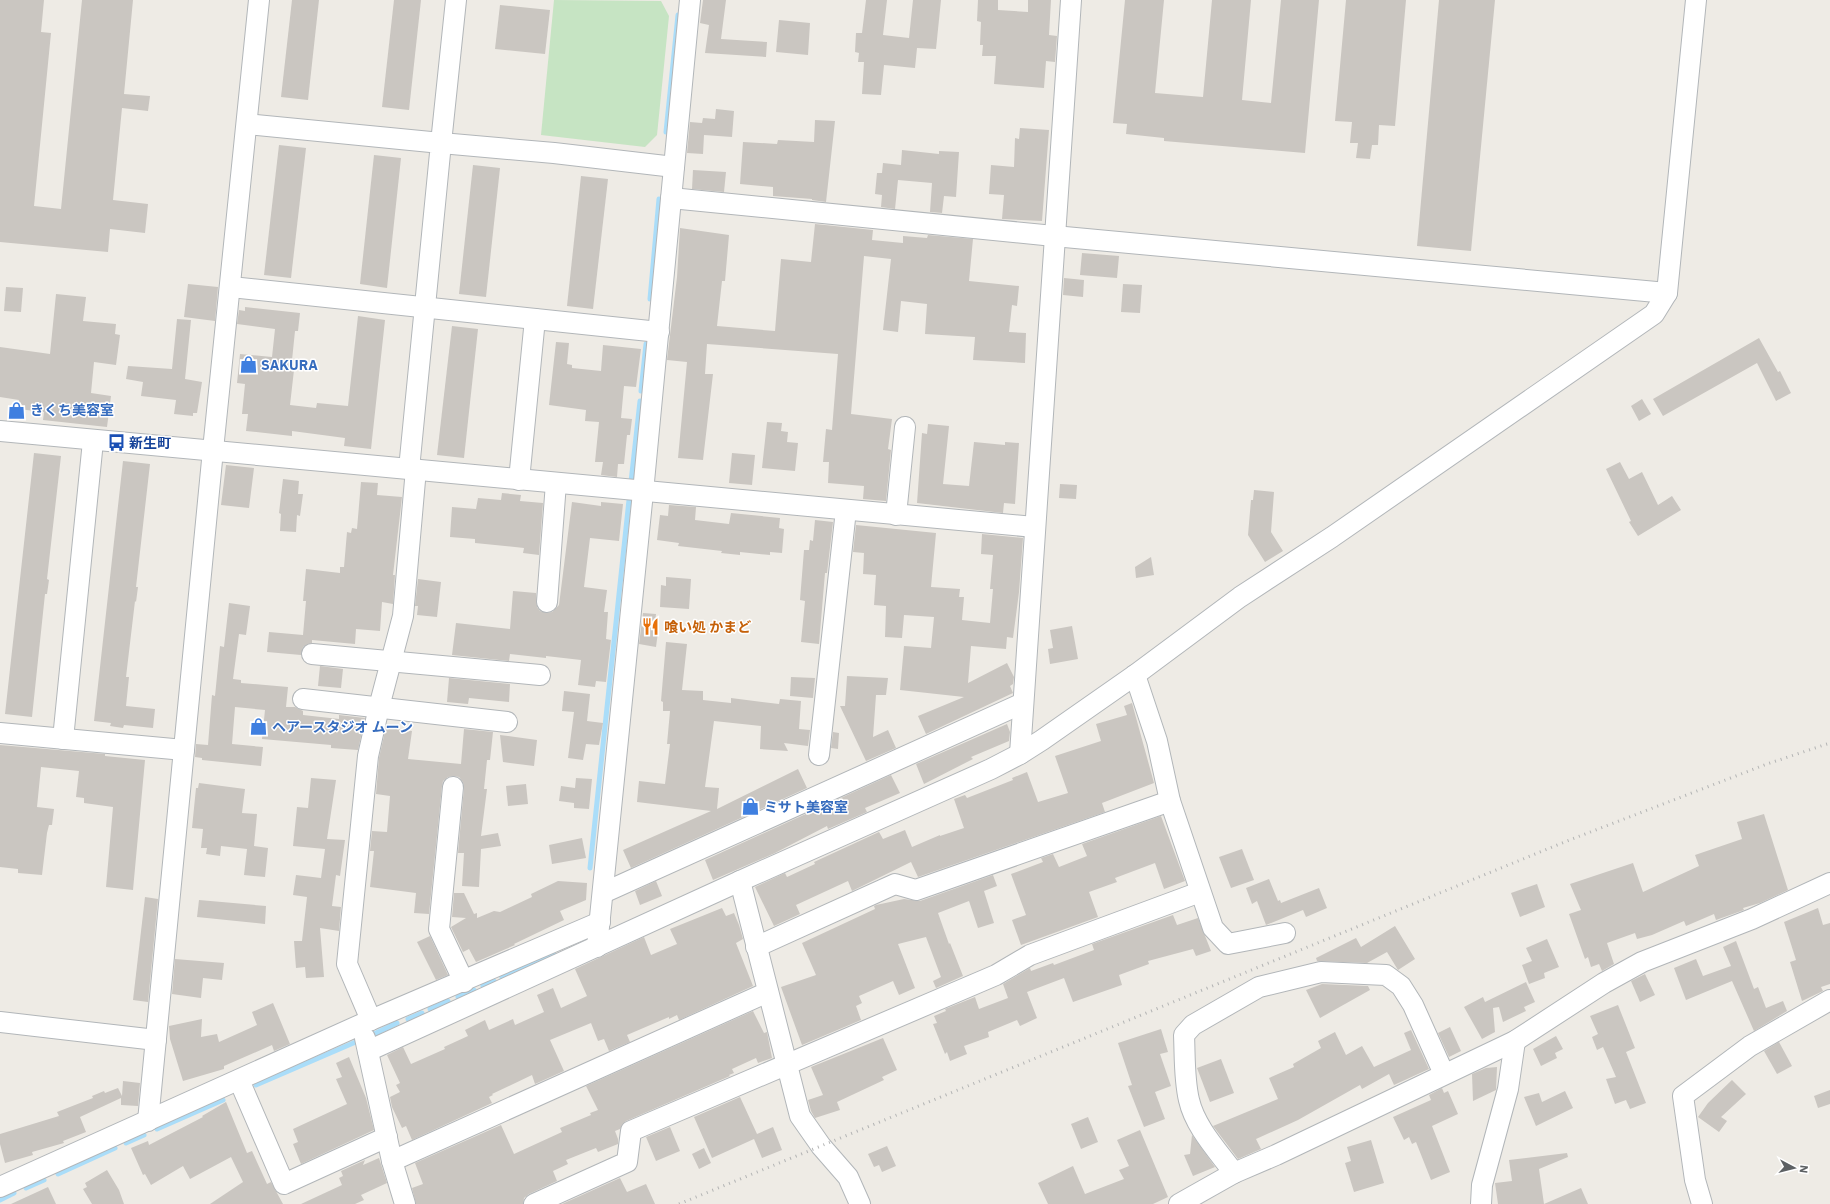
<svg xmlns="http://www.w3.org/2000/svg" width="1830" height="1204" viewBox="0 0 1830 1204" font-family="'IBM Plex Sans','Noto Sans JP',sans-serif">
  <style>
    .green { fill: #c6e4c3 }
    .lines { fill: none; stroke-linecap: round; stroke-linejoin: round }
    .stream { stroke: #aaddf9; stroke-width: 5 }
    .building { fill: #cac6c1 }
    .street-casing { stroke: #b2b6b9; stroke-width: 22 }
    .street { stroke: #fff; stroke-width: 20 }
    .rail { stroke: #b3b4b4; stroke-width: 3; stroke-dasharray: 1 5; stroke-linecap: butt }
    .labels { text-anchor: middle; stroke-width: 3; stroke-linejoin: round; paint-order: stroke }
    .shop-label { font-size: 14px; font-weight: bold; fill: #366cbe; stroke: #fff; text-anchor: start }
    .transit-label { font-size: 14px; font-weight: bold; fill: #164399; stroke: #fff; text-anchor: start }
    .food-label { font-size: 14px; font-weight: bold; fill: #c56008; stroke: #fff; text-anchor: start }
  </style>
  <rect width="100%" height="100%" fill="#eeebe5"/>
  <path class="green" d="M554 0 661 1 669 16 657 135 645 147 541 135Z"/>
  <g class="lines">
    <g class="stream">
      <path d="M666 132 678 15"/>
      <path d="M650 299 659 199"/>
      <path d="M641 391 646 344"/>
      <path d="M631 482 640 401"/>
      <path d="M590 868 629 500"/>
      <path d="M502 978 554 955"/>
      <path d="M483 986 494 981"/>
      <path d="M458 997 474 990"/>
      <path d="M430 1009 448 1001"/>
      <path d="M408 1019 422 1013"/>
      <path d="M374 1034 397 1023"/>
      <path d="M256 1085 358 1041"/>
      <path d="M157 1129 223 1100"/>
      <path d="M126 1143 144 1135"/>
      <path d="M58 1174 115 1148"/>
      <path d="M26 1188 44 1180"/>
      <path d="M0 1200 14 1193"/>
    </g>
  </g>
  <g class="building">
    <path d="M0 0H44L41 32 51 33 34 206 61 209 82 0H133L124 94 150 96 148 111 122 108 113 200 148 204 145 233 110 229 108 252 0 242Z"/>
    <path d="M292 0H319L308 100 281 97Z"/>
    <path d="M394 0H421L409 110 382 107Z"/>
    <path d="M703 0H726L721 39 767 42 766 57 705 53 709 25 700 23Z"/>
    <path d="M866 0H887L883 35 909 38 913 0H941L936 49 917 48 915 68 884 65 881 95 862 94 864 62H858L859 53 855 52 856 33H862Z"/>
    <path d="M978 0H998V10L1028 12V0H1051L1049 35 1057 36 1055 62 1046 61 1044 88 994 84 996 56H982L983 45H980L981 22 977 21Z"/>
    <path d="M1125 0H1164L1155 93 1203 97 1212 0H1251L1242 100 1271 103 1281 0H1319L1305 153 1164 141V138L1126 134 1127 124 1113 123Z"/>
    <path d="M1346 0H1406L1395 126 1379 125 1378 145H1372L1370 159 1356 158 1358 143H1350L1352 122 1335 121Z"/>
    <path d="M1439 0H1495L1471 251 1417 246Z"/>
    <path d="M500 5 550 10 545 54 495 49Z"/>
    <path d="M779 20 810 23 808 55 776 52Z"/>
    <path d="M716 109 734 111 732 137 704 135 703 154 687 153 690 122 702 123 703 118 715 119Z"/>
    <path d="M815 120 835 121 826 202 812 200V199L773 196V187L740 184 743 142 777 144 778 140 814 142Z"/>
    <path d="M1020 128 1049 130 1042 221 1002 219 1004 195 989 194 991 165 1014 167 1015 138 1019 139Z"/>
    <path d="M279 145 306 148 291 278 264 275Z"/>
    <path d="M902 150 939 154V151L959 152 956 197 944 196 942 213 930 212 932 183 898 180 895 209 881 207 882 195 875 194 877 173H882L883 163 901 165Z"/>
    <path d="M374 155 401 158 387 288 360 284Z"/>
    <path d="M473 165 500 168 486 297 459 294Z"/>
    <path d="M693 170 726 172 724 192 692 189Z"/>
    <path d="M581 176 608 179 593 309 567 306Z"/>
    <path d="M815 224 873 230 872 240 903 243V236L927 238 928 235 973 239 969 281 1019 286 1017 306 1012 305 1009 332 1026 333 1025 363 973 360 975 337 925 334 927 304 901 301 898 332 883 330 891 259 864 256 851 414 892 419 888 449 891 450 886 501 863 499 864 486 828 483 829 462H823L826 429 832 430 838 354 707 344 705 374H713L703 460 678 458 687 362 667 360 677 277 680 228 729 235 725 281H722L717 326 775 331 781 259 811 262Z"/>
    <path d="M1082 253 1119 256 1117 278 1080 275Z"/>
    <path d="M1064 278 1084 280 1083 297 1063 295Z"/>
    <path d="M188 284 218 287 215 321 184 317Z"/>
    <path d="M1123 284 1142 285 1140 313 1121 312Z"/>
    <path d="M6 287 23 288 21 312 4 311Z"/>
    <path d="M56 294 86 297 83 321 116 324 115 334 120 335 116 365 94 362 91 393 111 396 107 427 43 420 44 412 18 409 19 400 0 397V347L50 354Z"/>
    <path d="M245 307 300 313 298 331H295L291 370H294L290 405 316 408 317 403 348 406 358 316 385 320 371 449 344 446 345 438 292 431V436L246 431 248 414H242L245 384 237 383 240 354 272 357 275 329 237 324 239 310 245 311Z"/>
    <path d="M177 319 191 320 185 379 202 382 197 413H193V416L174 414 176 400 141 396 143 382 126 379 128 366 172 369Z"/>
    <path d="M452 326 478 329 464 458 437 455Z"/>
    <path d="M1759 338 1778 372 1780 371 1791 393 1776 401 1757 363 1663 416 1653 399Z"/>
    <path d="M556 342 569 343 567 364 572 365V368L601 371 603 345 641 349 636 387 624 386 621 418 632 419 630 435H627L624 464H618L617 477 601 475 603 462H595L599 422 585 421 586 410 549 405Z"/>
    <path d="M1642 399 1651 414 1639 421 1631 406Z"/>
    <path d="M767 422 782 423 781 431 788 432 787 442 798 443 795 471 762 468Z"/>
    <path d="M928 424 949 426 943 484 969 486 974 442 1005 445V442L1019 443 1015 504 1004 503 1003 513 917 503 922 433 927 434Z"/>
    <path d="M34 453 61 456 47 579 49 580 47 594H45L32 717 5 714Z"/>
    <path d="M732 453 755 455 752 485 729 483Z"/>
    <path d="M123 461 150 464 136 587H138L136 602 135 601 126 677H129L126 706 155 709 153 728 124 725 123 728 110 726 111 723 94 721Z"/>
    <path d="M1620 462 1629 479 1642 472 1658 505 1672 496 1681 510 1638 536 1629 522 1631 521 1606 469Z"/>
    <path d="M226 465 254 468 249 508 221 505Z"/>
    <path d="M283 479 299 481 298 494H303L300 516 297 515 296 532 280 531 281 514 279 513Z"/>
    <path d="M361 482 378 483 377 495 402 497 393 575H395L393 604 382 602 380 631 356 629 355 644 312 640V643L303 647 301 655 267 652 269 632 303 635 306 601H303L306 569 340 573V567H344L347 532 351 533 352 528 357 529Z"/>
    <path d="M1060 484 1077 485 1076 499 1059 498Z"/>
    <path d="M1254 490 1274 492 1271 532 1283 551 1265 562 1248 535 1251 500H1253Z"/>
    <path d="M502 493 521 495 520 501 543 503 539 555 523 553 524 548 475 543V539L450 537 452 507 476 509 478 498 501 500Z"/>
    <path d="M572 502 601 506V502L623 504 619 541 590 538 584 587 607 590 604 612H608L606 639 611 640 606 682 596 681 595 687 578 685 581 660 546 656V658L510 654 509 661 452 655 456 623 510 629 513 591 536 593 537 607 540 611 546 613 552 612 559 605Z"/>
    <path d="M669 505 696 507 695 520 729 524 731 513 780 518 779 528 784 529 782 553 770 552V555L740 552V555L721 553 722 551 678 546 679 543 657 540 660 515 668 516Z"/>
    <path d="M815 520 833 522 827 573H825L819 644 801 642 805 601 800 600 804 550H809L810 540 813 541Z"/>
    <path d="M856 525 936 533 931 587 960 589 959 597H964L962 620 990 623 993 589H990L993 555 981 554 982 534 1023 538 1019 592 1013 638 1007 637 1006 649 971 646 968 683 1007 663 1014 677 1013 684 1010 686 1013 693 926 734 918 716 964 697 900 690 904 646 931 648 934 617 904 615 902 638 885 637 886 606 874 605 876 575 863 574 864 553 853 552Z"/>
    <path d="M1151 557 1154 575 1136 578 1135 567Z"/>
    <path d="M666 577 691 579 689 609 660 607 661 585 666 586Z"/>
    <path d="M418 579 441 582 437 617 417 615 418 606H415Z"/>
    <path d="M229 603 250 606 246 635 239 634 233 679 241 680V683L288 687 286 707H295L303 711V715L339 719V715L365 718 358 750 331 748V745L262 739 265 710 235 707 232 744 263 747 261 766 202 760V758L195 757 196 744 208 745 212 695 215 696 220 646 224 647Z"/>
    <path d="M643 613 656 614 654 631 658 632 656 647 639 644Z"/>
    <path d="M1072 626 1078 659 1050 664 1048 649 1053 648 1050 630Z"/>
    <path d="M666 642 687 644 682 690 703 691V700L731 703V698L779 704 780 699 801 701 799 729 810 730 808 746 784 743 788 751 760 749 761 726 714 721 705 787 719 788 717 809 798 769 807 788 631 868 623 850 711 811 637 802 639 781 665 784 670 744H667L670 711H663V702L661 701Z"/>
    <path d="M320 666 343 669 341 688 318 686Z"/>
    <path d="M847 676 888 678 886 695H876L873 737 888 730 896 748 866 761 840 706H845Z"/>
    <path d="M791 677 815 678 813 698 790 696Z"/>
    <path d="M449 678 510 684 509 702 469 698 468 704 447 702Z"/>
    <path d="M564 691 590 694 587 721 603 723 599 745 586 744 583 760 568 758 574 712 562 711Z"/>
    <path d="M1132 703 1154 783 1102 803 1105 812 918 877 911 862 852 891 848 881 796 905 800 914 774 926 755 887 785 873 787 877 815 864 814 862 879 832 883 839 905 830 912 847 940 835V836L964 828 954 799 965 795 967 798 1013 780 1012 778 1027 772 1038 802 1068 793 1055 756 1101 741 1096 724 1127 715 1124 706Z"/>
    <path d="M1007 724 1010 732 1009 741 971 757 973 759 924 784 916 764Z"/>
    <path d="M386 727 412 731 408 759 461 764 464 729 493 732 490 760H487L484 789H487L481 836 498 833 501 846 481 849 479 887 462 886 464 853H458L464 788 463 782 459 777 454 776 448 777 443 781 442 786 429 914 414 913 416 893 370 887 374 851H370L372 831 387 832 390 796 376 794 379 758Z"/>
    <path d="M833 732 839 733 838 749 831 748Z"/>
    <path d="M500 735 537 740 534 766 503 762Z"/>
    <path d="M0 745 105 754V756L145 760 133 890 106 887 113 807 84 803V798L76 797 79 771 41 767 37 807 54 809 52 825H49L47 833 42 875 18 873V869L0 867Z"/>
    <path d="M891 775 900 793 865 808 867 812 828 829 827 826 775 853 713 880 705 860Z"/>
    <path d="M311 778 336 780 327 839 345 840 340 876 336 875 332 906 341 907 339 931 320 928 324 977 306 978 305 967 296 968 294 941H302L307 897 293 895 296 875 321 878 325 849 293 846 297 807 308 808Z"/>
    <path d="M576 778 592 779 589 809 574 808V803L559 801 561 786 575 788Z"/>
    <path d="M199 783 245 789 242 813 257 814 254 846 268 848 265 877 244 875 247 849 221 846 220 856 206 854 207 848H201L203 829 192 828 196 788H198Z"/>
    <path d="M526 784 528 804 508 806 506 786Z"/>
    <path d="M1764 814 1788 890 1760 903 1743 908 1744 910 1716 920 1714 914 1686 926 1684 921 1652 935 1637 939 1635 933 1607 943 1614 964 1602 971 1599 964 1591 967 1588 957 1585 959 1569 914 1581 910 1570 884 1633 863 1643 892 1699 866 1695 855 1742 839 1737 822Z"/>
    <path d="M1161 816 1185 881 1164 889 1155 863 1115 878 1117 882 1089 892 1098 917 1021 945 1012 920 1026 915 1011 874 1043 862 1041 858 1053 854 1059 867 1087 856 1082 844Z"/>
    <path d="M582 838 586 858 552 864 549 845Z"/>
    <path d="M1242 849 1254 880 1231 888 1219 857Z"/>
    <path d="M993 875 997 886 984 891 994 923 978 928 969 901 938 913 949 944 950 943 963 976 936 988 933 981 941 977 926 937 898 944 915 988 899 995 893 981 859 996 862 1003 856 1006 861 1020 802 1045 781 987 816 975 802 943 875 909 874 906 876 905 904 899 920 901Z"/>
    <path d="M1269 879 1278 901 1280 900 1281 903 1319 888 1327 908 1306 917 1303 910 1266 925 1257 901 1252 904 1246 888Z"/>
    <path d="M558 881 587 883 586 900 560 911 564 920 514 944 515 945 476 962 469 949 463 952 451 927 466 918 452 917 454 893H464L474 914 477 913V918L494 911 500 912 532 897 531 894Z"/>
    <path d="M656 881 662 896 640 905 635 891Z"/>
    <path d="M1537 884 1545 907 1520 917 1511 893Z"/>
    <path d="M145 897 158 899 148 1002 133 1000Z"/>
    <path d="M199 900 266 906 265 924 197 917Z"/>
    <path d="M722 908 726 916 734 913 739 925 743 939 736 943 753 986 679 1020 677 1015 669 1019V1017L627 1035 630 1042 609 1051 604 1039 598 1041 591 1023 550 1040 564 1071 535 1084 532 1075 492 1094 493 1095 489 1097 492 1103 412 1140 406 1126 402 1128 392 1107 390 1097 400 1092 396 1085 400 1083 387 1055 403 1047 411 1064 445 1049 444 1047 468 1036 465 1030 485 1020 489 1030 513 1019 515 1025 544 1012 537 995 553 988 561 1008 587 996 575 969 644 937 651 955 677 944 670 929Z"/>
    <path d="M1818 908 1823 925 1830 923V984L1821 987 1823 991 1802 1001 1790 962 1796 960 1784 922Z"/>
    <path d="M1173 915 1177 925 1198 918 1211 951 1196 956 1193 949 1148 961 1149 964 1119 975 1122 985 1073 1002 1064 978 1027 992 1037 1018 1020 1026 1017 1020 988 1032 989 1037 964 1046 967 1054 950 1061 947 1052 945 1054 933 1024 937 1023 934 1016 946 1011 945 1009 975 997 979 1009 1008 998 1003 984 1030 968 1031 971 1053 963 1054 965 1094 950 1092 944Z"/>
    <path d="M1395 926 1415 959 1398 970 1387 952 1367 963 1317 961 1316 958 1356 938 1361 947Z"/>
    <path d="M430 936 448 975 436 980 417 942Z"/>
    <path d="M1547 939 1559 967 1544 973 1545 978 1529 984 1522 965 1532 961 1526 948Z"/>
    <path d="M1736 941 1754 989 1758 987 1766 1008 1783 1001 1787 1011 1754 1031 1732 981 1686 1000 1674 968 1696 959 1703 976 1731 966 1723 947Z"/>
    <path d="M175 959 224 963 222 980 203 978 201 998 172 994Z"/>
    <path d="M1645 974 1655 995 1640 1002 1631 981Z"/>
    <path d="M1526 982 1535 1002 1524 1007 1526 1011 1503 1022 1499 1007 1493 1008 1495 1032 1482 1039 1464 1007 1483 997 1485 1002Z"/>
    <path d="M1322 984 1368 986 1370 990 1320 1018 1306 990Z"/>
    <path d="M273 1003 290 1044 274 1051 272 1045 224 1066V1069L183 1081 170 1039 169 1026 202 1019 201 1037 217 1034 219 1042 257 1025 252 1012Z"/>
    <path d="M1618 1005 1635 1048 1626 1052 1646 1103 1630 1109 1626 1100 1615 1104 1606 1079 1616 1077 1603 1047 1597 1050 1592 1037 1598 1034 1590 1016Z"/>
    <path d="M753 1011 764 1033 767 1032 772 1058 758 1063 756 1058 732 1069 734 1073 729 1075 730 1076 626 1121 620 1129 615 1131 618 1139V1144L598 1152 596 1148 566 1160 568 1164 553 1171 557 1181 529 1194 524 1198 523 1204H416L412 1188 423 1184 415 1163 501 1125 514 1154 562 1132 560 1128 591 1115 590 1113 598 1110 586 1086Z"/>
    <path d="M1450 1027 1461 1051 1449 1057 1438 1033Z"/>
    <path d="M1161 1029 1168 1052 1160 1054 1171 1086 1155 1092 1165 1119 1144 1127 1128 1086 1132 1085 1118 1043Z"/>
    <path d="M1411 1030 1429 1069 1394 1085 1389 1074 1362 1089 1360 1085 1298 1120 1256 1139 1261 1149 1238 1159 1213 1126 1278 1099 1269 1078 1294 1067 1293 1064 1321 1048 1318 1041 1335 1032 1346 1055 1362 1046 1374 1067 1411 1050 1404 1033Z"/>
    <path d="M1556 1036 1563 1049 1555 1053 1557 1058 1541 1066 1533 1049Z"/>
    <path d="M883 1038 897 1070 882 1077 884 1080 837 1102 840 1110 815 1118 811 1111 808 1100 823 1095 811 1067Z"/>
    <path d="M1779 1042 1792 1066 1777 1074 1764 1051Z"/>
    <path d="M349 1057 366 1098 374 1130 301 1164 293 1144 298 1142 293 1129 347 1104 336 1079 342 1077 336 1063Z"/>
    <path d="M1221 1059 1234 1093 1210 1102 1197 1068Z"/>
    <path d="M1497 1067 1496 1090 1473 1101 1472 1074 1486 1068Z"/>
    <path d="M1732 1080 1746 1094 1721 1117 1727 1121 1719 1132 1698 1117 1708 1103Z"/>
    <path d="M123 1081 140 1083 138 1106 121 1105V1098L80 1117 86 1132 63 1141 64 1143 32 1152 33 1155 5 1163 0 1144V1134L59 1116 57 1112 93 1098 92 1096 104 1091 105 1093 118 1088 122 1096Z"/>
    <path d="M1442 1088 1444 1093 1448 1091 1458 1114 1432 1126 1450 1172 1431 1180 1416 1142 1412 1144 1409 1137 1404 1140 1393 1117 1431 1100 1429 1095Z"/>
    <path d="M1830 1090V1104L1818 1108 1814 1096Z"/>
    <path d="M1565 1091 1573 1108 1536 1126 1524 1097 1539 1093 1542 1102Z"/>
    <path d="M740 1097 757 1134 773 1127 782 1150 762 1158 754 1139 712 1158 694 1117Z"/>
    <path d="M226 1102 247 1153 252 1151 267 1184 271 1182 283 1204H210L243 1182 231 1157 190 1179 183 1166 151 1185 145 1174 143 1175 131 1148 148 1141 149 1145 203 1117 202 1116Z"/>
    <path d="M1088 1117 1098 1142 1081 1149 1071 1124Z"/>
    <path d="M670 1127 680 1151 656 1161 646 1137Z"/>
    <path d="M1140 1130 1168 1197 1153 1204H1048L1038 1183 1073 1166 1085 1194 1124 1179 1119 1170 1129 1166 1117 1140Z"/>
    <path d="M1192 1135 1215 1167 1193 1176 1184 1155 1190 1154Z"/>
    <path d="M1371 1140 1384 1183 1354 1192 1345 1163 1351 1161 1347 1147Z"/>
    <path d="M887 1146 896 1166 882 1172 879 1165 874 1167 868 1154Z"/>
    <path d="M704 1148 711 1163 699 1169 692 1154Z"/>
    <path d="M1567 1153 1568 1157 1539 1169 1544 1204H1498L1495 1183 1512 1181 1509 1160Z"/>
    <path d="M379 1158 387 1183 361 1195 364 1200 355 1204H301L342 1185 339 1178 343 1176 341 1171 365 1160 363 1165Z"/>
    <path d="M107 1170 119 1190 124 1204H92L83 1189 87 1187 85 1183Z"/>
    <path d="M620 1178 627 1192 646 1184 655 1204H562Z"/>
    <path d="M48 1187 56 1204H11Z"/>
    <path d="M1581 1188 1588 1204H1544Z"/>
  </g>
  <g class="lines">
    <defs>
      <g id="street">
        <path d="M456 0 441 143 554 153 674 167"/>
        <path d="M247 124 441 143 409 469"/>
        <path d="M671 198 1054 236 1667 293"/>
        <path d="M231 287 659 332"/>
        <path d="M0 431 1034 527"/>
        <path d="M519 480 535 319"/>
        <path d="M896 515 905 427"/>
        <path d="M547 602 556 483"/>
        <path d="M312 654 540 675"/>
        <path d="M1135 675 1157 741 1170 801 1213 928 1228 944 1285 933"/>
        <path d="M303 699 507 722"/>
        <path d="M0 733 184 750"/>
        <path d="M63 739 93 441"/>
        <path d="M1020 754 1071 0"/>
        <path d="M819 755 846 510"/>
        <path d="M453 787 439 929 464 982"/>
        <path d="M740 881 800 1116 821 1146 848 1177 860 1204"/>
        <path d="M603 893 1023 703"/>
        <path d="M597 947 643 492 690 0"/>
        <path d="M756 947 895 884 916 890 1170 801"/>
        <path d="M371 1020 347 964 368 756 379 707 403 616 416 469"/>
        <path d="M0 1022 156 1040"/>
        <path d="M365 1038 392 1161 405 1204"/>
        <path d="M368 1051 740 881 991 769 1020 754 1042 740 1135 675 1240 597 1332 537 1654 314 1667 293 1696 0"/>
        <path d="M239 1080 284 1184 387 1137"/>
        <path d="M148 1121 213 450 259 0"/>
        <path d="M392 1161 768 992"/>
        <path d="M1234 1173C1218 1151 1195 1127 1189 1100 1184 1079 1185 1057 1184 1035L1193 1025 1259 987 1321 972 1386 975 1401 986 1413 1005 1444 1074"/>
        <path d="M0 1187 371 1020 600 922"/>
        <path d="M534 1204 627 1162 631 1131 996 975 1030 955 1200 892"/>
        <path d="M1179 1204 1234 1173 1276 1155 1515 1041 1604 983 1642 962 1752 919 1830 883"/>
        <path d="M1481 1204 1482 1185 1508 1089 1515 1041"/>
        <path d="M1702 1204 1695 1180 1683 1096 1750 1046 1830 1000"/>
      </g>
    </defs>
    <use href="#street" class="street-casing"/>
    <use href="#street" class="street"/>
    <path class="rail" d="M679 1204 1567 841 1767 764 1830 743"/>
  </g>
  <defs>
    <symbol id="shop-bare" viewBox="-9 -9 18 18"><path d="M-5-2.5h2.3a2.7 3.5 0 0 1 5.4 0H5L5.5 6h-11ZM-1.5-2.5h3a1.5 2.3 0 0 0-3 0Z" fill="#3f7fe0" stroke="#fff" stroke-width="2.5" paint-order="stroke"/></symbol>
    <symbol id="bus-bare" viewBox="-9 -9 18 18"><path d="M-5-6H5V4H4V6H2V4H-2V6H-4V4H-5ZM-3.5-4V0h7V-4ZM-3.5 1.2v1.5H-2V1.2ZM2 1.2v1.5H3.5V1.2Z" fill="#1a4fb4" stroke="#fff" stroke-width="2.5" paint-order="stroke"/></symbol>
    <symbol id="restaurant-bare" viewBox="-9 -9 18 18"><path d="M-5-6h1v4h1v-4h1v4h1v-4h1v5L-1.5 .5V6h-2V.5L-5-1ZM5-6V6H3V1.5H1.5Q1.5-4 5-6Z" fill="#e8710a" stroke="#fff" stroke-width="2.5" paint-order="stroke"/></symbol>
  </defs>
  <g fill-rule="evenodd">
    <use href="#shop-bare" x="236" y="352" width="25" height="25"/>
    <use href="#shop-bare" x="4" y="398" width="25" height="25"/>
    <use href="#bus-bare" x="104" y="430" width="25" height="25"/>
    <use href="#restaurant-bare" x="638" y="614" width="25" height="25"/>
    <use href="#shop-bare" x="246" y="714" width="25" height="25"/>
    <use href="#shop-bare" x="738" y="794" width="25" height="25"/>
  </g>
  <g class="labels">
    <g class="shop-label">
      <text x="261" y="370">SAKURA</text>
      <text x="30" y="415">きくち美容室</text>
      <text x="272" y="732">ヘアースタジオ ムーン</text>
      <text x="764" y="812">ミサト美容室</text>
    </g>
    <g class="transit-label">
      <text x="129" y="448">新生町</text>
    </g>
    <g class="food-label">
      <text x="664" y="632">喰い処 かまど</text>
    </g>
  </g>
  <g transform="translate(1794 1168) rotate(97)" stroke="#ffffff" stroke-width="3" paint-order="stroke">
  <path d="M0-3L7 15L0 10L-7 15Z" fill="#5d6164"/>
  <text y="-6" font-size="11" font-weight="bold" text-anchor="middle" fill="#5d6164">N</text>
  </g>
</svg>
